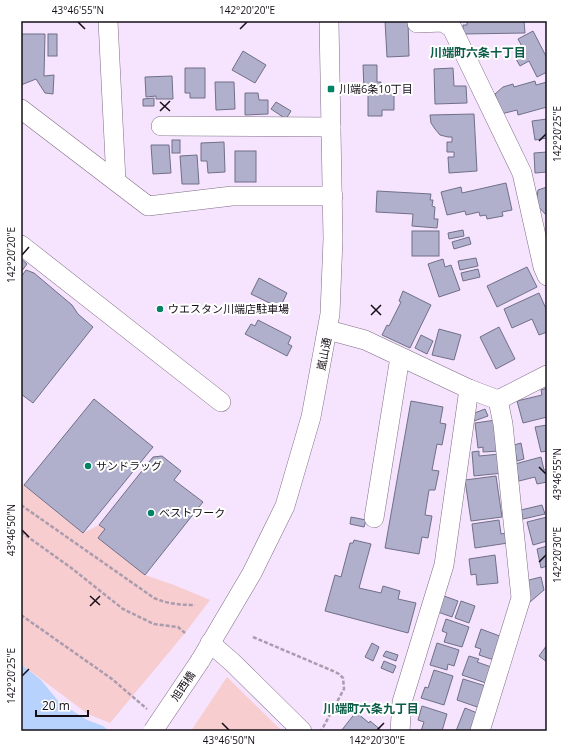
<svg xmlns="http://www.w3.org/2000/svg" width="568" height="752" viewBox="0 0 568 752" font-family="'Open Sans','Noto Sans JP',sans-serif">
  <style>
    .green { fill: #f7cdcf }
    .water { fill: #b7d3fd }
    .building { fill: #b1b0cc; stroke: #706f89 }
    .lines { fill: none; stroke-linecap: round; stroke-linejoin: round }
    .minor-casing { stroke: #7e6d84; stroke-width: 20 }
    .path { stroke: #aa9baf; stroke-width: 2.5; stroke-dasharray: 4 2; stroke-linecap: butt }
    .minor { stroke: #fff; stroke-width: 19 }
    .minor-bridge-casing { stroke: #7e6d84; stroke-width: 20; stroke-linecap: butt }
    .minor-bridge { stroke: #fff; stroke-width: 19 }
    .ticks { fill: none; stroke: #150f17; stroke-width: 1.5 }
    .poi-dot { fill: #008365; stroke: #fff; stroke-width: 1.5 }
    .labels { text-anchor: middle; stroke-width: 4; stroke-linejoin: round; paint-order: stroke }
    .poi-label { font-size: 11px; fill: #150f17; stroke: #fff; text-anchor: start }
    .street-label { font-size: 11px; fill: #150f17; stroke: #fff }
    .neighbourhood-label { font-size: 12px; font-weight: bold; fill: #0c5c47; stroke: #fff }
    .neatline { fill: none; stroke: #150f17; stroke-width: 1.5 }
    .ticks-label { font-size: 10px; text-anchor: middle; fill: #150f17 }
  </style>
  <rect width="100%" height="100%" fill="#f6e3fd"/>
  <g class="green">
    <path d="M21 483 83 533 99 525 105 529 98 538 145 575 174 585 210 600 185 633 110 723 88 714 21 664Z"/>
    <path d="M227 677 282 731H191Z"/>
  </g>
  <path class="water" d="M21 664 41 680 59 702 87 720 103 726 109 731H21Z"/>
  <g class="building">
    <path d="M385 21H408L409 56 387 57Z"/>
    <path d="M467 21H524L525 33 463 34V25H467Z"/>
    <path d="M533 31 547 58V72L537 77 529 61 520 66 516 59 526 54 518 39Z"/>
    <path d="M21 34H45L44 76 54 75 53 94 45 93 36 79 21 85Z"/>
    <rect x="48" y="34" width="9" height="22"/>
    <path d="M243 51 266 65 255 83 232 70Z"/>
    <path d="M363 65H377V82H381V89H364Z"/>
    <path d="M185 68H205V98H190V93H185Z"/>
    <path d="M453 68 454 86H466L467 103 435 104 434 69Z"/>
    <path d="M172 76 173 99H156V96L146 97 145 77Z"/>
    <path d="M535 81 536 85 547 82V107L518 115 517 110 501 114 495 94 503 87 513 84 514 87Z"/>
    <path d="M215 82H234L235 109 216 110Z"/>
    <path d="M368 92H394V110H382V116H368Z"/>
    <path d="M245 93H258L259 100H268V114L245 115Z"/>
    <path d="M154 98V106H143V99Z"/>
    <path d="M276 102 291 111 286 119 271 109Z"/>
    <path d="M474 114 477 171 449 173 448 157H454V152H447V142H452V137H448L440 135 435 129 431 123 430 115Z"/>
    <path d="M547 119V138L535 140 532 121Z"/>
    <rect x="172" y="140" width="8" height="13"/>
    <path d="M224 142 225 172 208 173 207 161H201V143Z"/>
    <path d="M151 145H169L171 173 153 174Z"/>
    <rect x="235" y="151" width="21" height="31"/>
    <path d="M547 152V172L535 173 534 153Z"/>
    <path d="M197 155 199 184H182L180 156Z"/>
    <path d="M506 183 512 210 502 212 503 216 487 219 486 215 480 216 479 212 466 215 465 211 447 215 441 192 461 187 462 193Z"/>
    <path d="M547 187V216L536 204 538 190Z"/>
    <path d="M377 191 431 194 430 200H433L432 206 435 207 434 219H438L437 228 412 226 413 214 376 212Z"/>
    <path d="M463 230 464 236 449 239 448 233Z"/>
    <rect x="412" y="231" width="27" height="25"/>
    <path d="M469 237 471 244 454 249 452 242Z"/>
    <path d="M476 258 478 266 460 270 458 261Z"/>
    <path d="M21 259 27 264 21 272Z"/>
    <path d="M443 259 445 267 451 265 460 290 439 297 428 264Z"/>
    <path d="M527 267 537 287 497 307 487 286Z"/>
    <path d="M478 269 480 277 463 281 461 273Z"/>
    <path d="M26 270 34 273 72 305 78 314 93 327 33 403 21 394V277Z"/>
    <path d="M259 278 287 293 280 308 251 294Z"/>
    <path d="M403 291 431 305 410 348 382 335 387 325 389 326 401 302 399 301Z"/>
    <path d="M539 293 547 311V332L539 335 532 319 512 328 504 309Z"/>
    <path d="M258 320 291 337 288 344 292 346 287 356 245 334 251 324 255 326Z"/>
    <path d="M499 327 515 359 496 369 480 337Z"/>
    <path d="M439 329 461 335 454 360 432 355Z"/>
    <path d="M421 335 433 341 427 354 415 348Z"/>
    <path d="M547 388V417L523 423 517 401 542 395 541 390Z"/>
    <path d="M94 399 153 447 83 533 24 485Z"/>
    <path d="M411 401 443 407 440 423 446 424 442 445 437 444 432 470 439 471 435 490H429L425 515 432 516 428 538 422 537 419 554 385 548Z"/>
    <path d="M485 409 488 416 474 421 472 414Z"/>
    <path d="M496 420 500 451 483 452V447L478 448 475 423Z"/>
    <path d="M547 425V451L541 452 535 427Z"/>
    <path d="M521 443 524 459 517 461 514 445Z"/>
    <path d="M479 451V456L500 454 503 473 474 476 472 452Z"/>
    <path d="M162 456 181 471 174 480 203 502 145 575 98 538 105 529 99 525 153 457Z"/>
    <path d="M541 457 544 470 547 469V482L537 484 535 477 519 481 515 464Z"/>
    <path d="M496 476 502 517 471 521 465 480Z"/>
    <path d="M542 505 545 514 523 519 521 510Z"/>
    <path d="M351 517 366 520 364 527 350 524Z"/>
    <path d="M547 517V541L533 545 527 522Z"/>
    <path d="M499 520 501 534 506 533 508 543 475 548 472 524Z"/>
    <path d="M354 540 371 544 359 588 381 593 383 586 400 591 398 599 416 603 408 633 325 611 335 575 341 577 350 543H353Z"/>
    <path d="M547 546V566L541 568 537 549Z"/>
    <path d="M495 555 498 583 477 585 476 574 471 575 469 559Z"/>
    <path d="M541 577 544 590 530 602 525 581Z"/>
    <path d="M444 596 458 601 452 617 438 612Z"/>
    <path d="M461 601 475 606 469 623 455 618Z"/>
    <path d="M446 619 469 627 462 647 444 642 447 633 442 631Z"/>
    <path d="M481 629 505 638 497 661 479 655 481 649 475 647Z"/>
    <path d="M372 643 379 647 373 661 365 657Z"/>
    <path d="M437 643 459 650 454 666 448 664 447 670 430 665Z"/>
    <path d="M547 645V662L539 656Z"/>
    <path d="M386 651 398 655 396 661 383 656Z"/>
    <path d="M469 656 479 659 477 662 494 668 489 684 462 675Z"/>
    <path d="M384 661 396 666 393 673 381 668Z"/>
    <path d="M434 670 453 676 444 705 421 698 425 687 428 688Z"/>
    <path d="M463 679 489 687 483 709 457 700Z"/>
    <path d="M422 706 447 714 442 731H421L424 722 418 720Z"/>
    <path d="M465 708 482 715 476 731H456Z"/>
    <path d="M356 712 369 723 370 721 381 730V731H341Z"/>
  </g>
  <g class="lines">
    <defs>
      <g id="minor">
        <path d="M108 21 116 181"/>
        <path d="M417 21V23L443 22 452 28 522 173 543 267 547 276"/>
        <path d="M21 109 148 206 232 196H333"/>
        <path d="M161 126 331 127"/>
        <path d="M21 245 221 402"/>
        <path d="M328 330 365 340 469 389 498 400 547 375"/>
        <path d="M374 518 400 357"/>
        <path d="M210 643 232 662 302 731"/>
        <path d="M200 661 252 573 285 506 311 417 330 314 333 239 329 21"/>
        <path d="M400 731 402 702 444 565 469 389"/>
        <path d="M480 731 521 598 503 424 498 400"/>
      </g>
    </defs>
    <use href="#minor" class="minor-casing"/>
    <g class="path">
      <path d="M21 505 154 598C168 604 180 605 195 605"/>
      <path d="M21 532 70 567 123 609 154 624 178 627 185 633"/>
      <path d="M21 615 112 679 147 709"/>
      <path d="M253 637 333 671 339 674 343 678 344 689 321 731"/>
    </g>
    <use href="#minor" class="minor"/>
    <defs>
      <path id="minor-bridge" d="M153 731 200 661"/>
    </defs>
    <use href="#minor-bridge" class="minor-bridge-casing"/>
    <use href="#minor-bridge" class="minor-bridge"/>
  </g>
  <path class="ticks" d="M78 22 85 29M240 29 247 22M160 102 170 111M160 111 170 101M539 141 546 134M22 255 29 247M371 305 381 315M371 315 381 305M539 467 546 474M22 530 29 537M539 562 546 555M90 596 100 605M90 606 100 596M22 676 29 669M222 723 229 730M377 730 384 723"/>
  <g class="poi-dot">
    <rect x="327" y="85" width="8" height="8" rx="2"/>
    <circle cx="160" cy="309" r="4"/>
    <circle cx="88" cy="466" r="4"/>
    <circle cx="151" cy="513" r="4"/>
  </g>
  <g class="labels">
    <g class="poi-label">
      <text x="339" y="93">川端6条10丁目</text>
      <text x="168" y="313">ウエスタン川端店駐車場</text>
      <text x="96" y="470">サンドラッグ</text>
      <text x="159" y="517">ベストワーク</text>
    </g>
    <g class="street-label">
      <text transform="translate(324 354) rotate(-79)" y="4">嵐山通</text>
      <text transform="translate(183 686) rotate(-56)" y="4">旭西橋</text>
    </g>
    <g class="neighbourhood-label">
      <text x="478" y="57">川端町六条十丁目</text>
      <text x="371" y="713">川端町六条九丁目</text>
    </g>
  </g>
  <rect width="568" height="752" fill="none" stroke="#ffffff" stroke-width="44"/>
  <path d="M36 710v6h52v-6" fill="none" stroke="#150f17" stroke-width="2"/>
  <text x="42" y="710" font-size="12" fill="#150f17" stroke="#ffffff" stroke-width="3" paint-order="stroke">20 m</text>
  <rect x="22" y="22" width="524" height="708" class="neatline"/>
  <g class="ticks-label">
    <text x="78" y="14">43°46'55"N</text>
    <text x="247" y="14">142°20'20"E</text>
    <text transform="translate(557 134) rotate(-90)" y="4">142°20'25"E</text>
    <text transform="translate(11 255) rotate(-90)" y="4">142°20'20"E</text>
    <text transform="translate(557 474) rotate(-90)" y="4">43°46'55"N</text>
    <text transform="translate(11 530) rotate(-90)" y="4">43°46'50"N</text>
    <text transform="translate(557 555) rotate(-90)" y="4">142°20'30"E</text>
    <text transform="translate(11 676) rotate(-90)" y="4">142°20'25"E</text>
    <text x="229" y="744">43°46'50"N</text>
    <text x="377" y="744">142°20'30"E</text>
  </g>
</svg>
